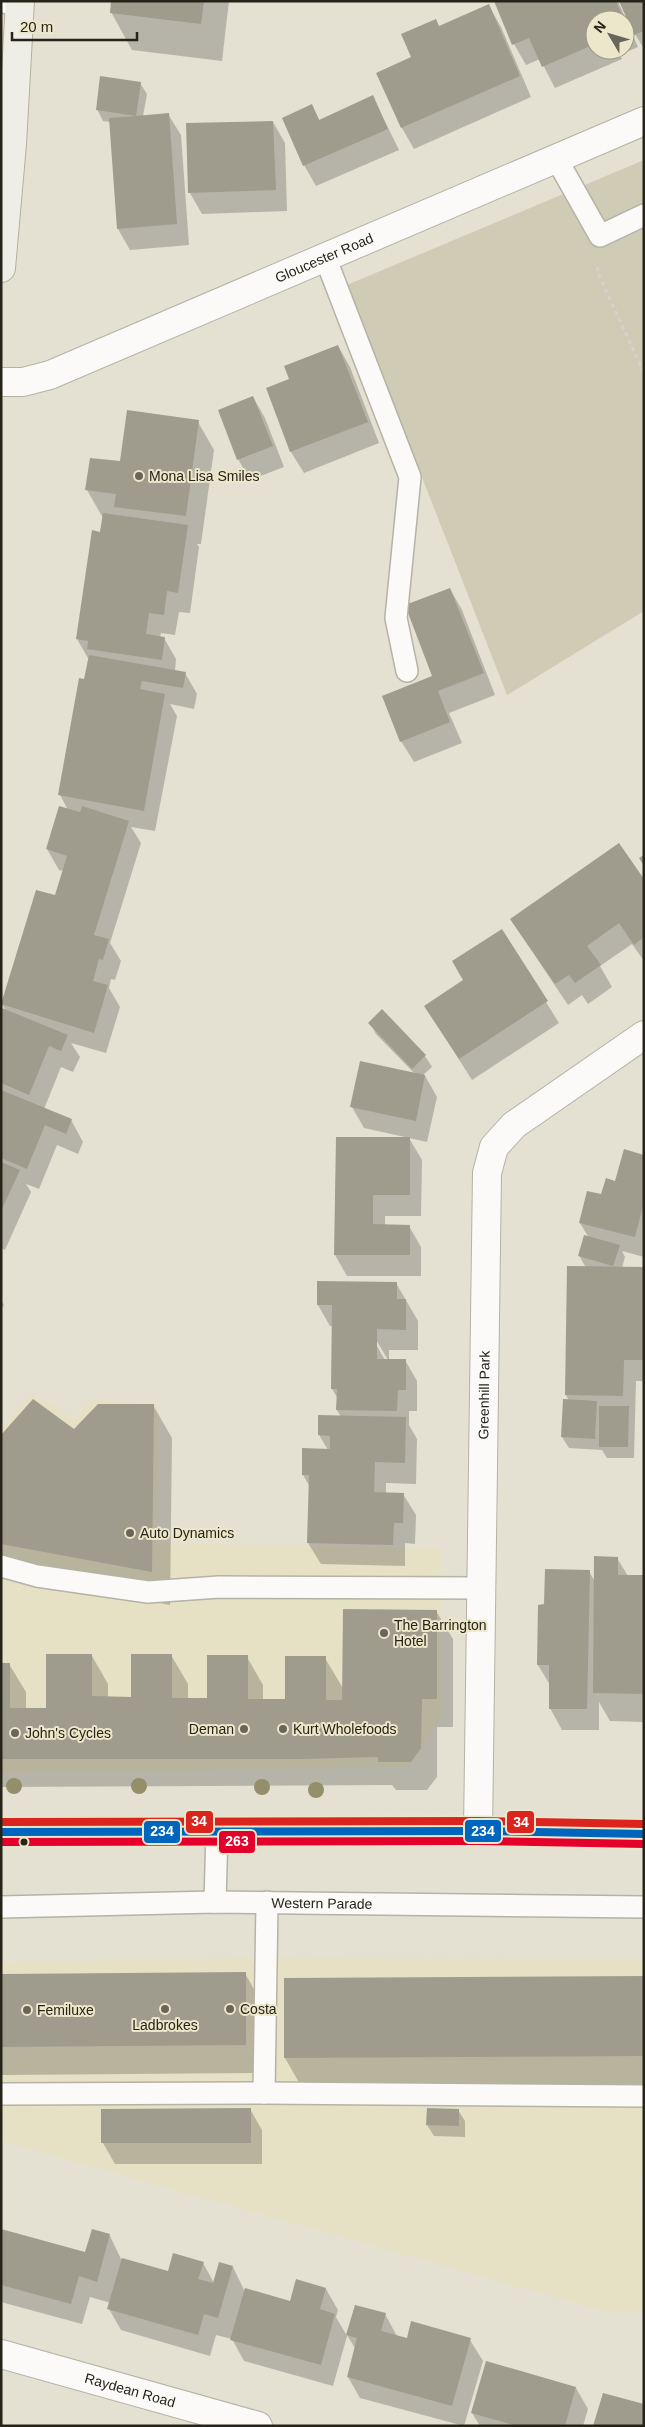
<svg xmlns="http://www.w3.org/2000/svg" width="645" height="2427" viewBox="0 0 645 2427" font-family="Arial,sans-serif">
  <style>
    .built { fill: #e6e0c5 }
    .green { fill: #cfcbb5 }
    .shadow { fill: #0003; fill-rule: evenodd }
    .building { fill: #9f9c8e }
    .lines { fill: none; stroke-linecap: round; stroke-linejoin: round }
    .service-casing { stroke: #b5b2a6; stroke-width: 24 }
    .minor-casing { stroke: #b5b2a6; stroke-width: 30 }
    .primary-casing { stroke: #b4b19f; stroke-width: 30 }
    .path { stroke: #d3d3ce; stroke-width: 3; stroke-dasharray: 4 4; stroke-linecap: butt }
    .service { stroke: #fbfaf8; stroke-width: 21 }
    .minor { stroke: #fbfaf8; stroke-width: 28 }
    .primary { stroke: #efeee6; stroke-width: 28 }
    .bus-1-casing { stroke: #ece7ca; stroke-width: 11 }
    .bus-2-casing { stroke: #ece7ca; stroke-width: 11 }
    .bus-3-casing { stroke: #ece7ca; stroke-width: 11 }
    .bus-1 { stroke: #0065bd; stroke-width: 8 }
    .bus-2 { stroke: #e4002b; stroke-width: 8 }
    .bus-3 { stroke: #dc241f; stroke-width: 8 }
    .tree { fill: #958e6b }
    .poi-dot { fill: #68665a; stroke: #ece7ca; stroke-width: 2 }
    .bus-dot { fill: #262419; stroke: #ece7ca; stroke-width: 2 }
    .labels { text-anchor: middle; stroke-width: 4; stroke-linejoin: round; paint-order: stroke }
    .street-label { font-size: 14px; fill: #262419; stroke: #ece7ca }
    .poi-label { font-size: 14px; fill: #262419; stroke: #ece7ca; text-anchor: start }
    .line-badge { stroke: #ece7ca; stroke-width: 2 }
    .badge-label { font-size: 14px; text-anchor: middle; font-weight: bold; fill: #fff }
  </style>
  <rect width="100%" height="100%" fill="#e4e1d2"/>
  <g class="built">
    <path d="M31 1394 75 1418 90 1400 158 1404 156 1543 441 1548V1716L409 1767 1 1773V1428Z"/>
    <path d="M248 1958 644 1959V2176L639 2177 644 2255V2311L611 2313 1 2141V1962Z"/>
  </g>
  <path class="green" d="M644 160V611L507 695 347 285Z"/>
  <g class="shadow">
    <path d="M112 1H229L222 61 132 50 111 12Z"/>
    <path d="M618 1 638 47 620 55 622 59 555 88 540 59 526 65 514 44 495 2ZM595 20H625V50H595Z"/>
    <path d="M644 1V49L635 34Z"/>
    <path d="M489 6 501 27 531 97 414 149 402 128 378 74 413 58 440 28Z"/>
    <path d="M140 83 147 94 143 116 168 114 181 135 189 245 130 250 118 229 110 122 103 121 97 109Z"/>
    <path d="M373 97 399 150 316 186 304 165 312 106 320 121Z"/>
    <path d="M273 122 285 143 287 211 202 214 190 193Z"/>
    <path d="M338 346 350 367 379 443 304 473 291 452 267 389 290 379Z"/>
    <path d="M253 397 265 418 284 467 250 480 238 459Z"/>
    <path d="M198 422 214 450 201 544H197L199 547 190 613 179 612 175 635 161 633 160 637 164 638 176 659 175 671 185 673 197 694 194 709 170 704 177 716 155 831 131 827 141 843 110 943 121 961 115 980 111 979 109 988 120 1007 106 1053 71 1043 80 1057 73 1072 61 1067 44 1109 71 1120 83 1142 78 1154 57 1145 39 1189 26 1184 31 1192 5 1250 1 1248V1013L3 1009 6 1011 2 1004 56 896 64 871 59 870 47 849 68 810 60 795 89 660 77 639 103 518 87 490 121 463Z"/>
    <path d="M450 589 462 610 495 695 449 713 462 743 414 762 401 741 434 677Z"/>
    <path d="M644 881V961L632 944 600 966 612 987 588 1004 582 995 568 1005 511 920Z"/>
    <path d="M502 931 559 1023 472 1080 425 1006 465 980Z"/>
    <path d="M382 1011 425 1056 432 1067 424 1074 437 1097 427 1142 409 1138 422 1160 421 1216H385V1226H409L421 1247V1276H347L335 1255 405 1137 364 1128 352 1107 414 1073 376 1034 370 1023Z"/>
    <path d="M644 1156V1257L622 1251 625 1257 622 1268H644V1381H636L634 1458H607L602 1450 569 1448 562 1437 564 1400 569 1401 566 1395 568 1268H586L579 1255 589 1238 580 1223 602 1196Z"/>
    <path d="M396 1283 418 1321V1350H389V1360H405L417 1381V1411H409V1425L417 1439 416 1484 386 1483V1493L403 1494 416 1515 415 1544 405 1543V1566L321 1564 308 1543 310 1487 303 1475V1449L328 1450 319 1435 341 1417 337 1410 338 1399 332 1389 333 1326H330L318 1305ZM375 1338 388 1360H385L373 1339Z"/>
    <path d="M1 1300 4 1305 1 1310Z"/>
    <path d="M153 1405 172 1438 170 1605 1 1573V1437L75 1431Z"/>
    <path d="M617 1558 628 1576H644V1722L610 1721 599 1702V1730H562L550 1708V1685L538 1665 546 1606 589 1571 595 1582Z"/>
    <path d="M436 1611 453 1639V1727H437V1777L427 1790H396L392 1785 1 1787V1664H9L26 1692V1709H47L92 1656 108 1684V1698H132L171 1655 188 1684V1699H208L247 1657 263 1685V1700H286L325 1658 344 1690Z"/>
    <path d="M245 1973 261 2002V2073L1 2075V1975Z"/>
    <path d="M644 1977V2084L301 2086 285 2058Z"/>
    <path d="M250 2109 262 2130V2164H115L103 2143Z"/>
    <path d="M458 2110 465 2121V2137L434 2136 427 2125Z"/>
    <path d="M1 2230 86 2254 93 2231 110 2236 121 2259 169 2272 203 2263 214 2283 233 2267 244 2290 291 2302 326 2289 338 2310 336 2317 347 2336 333 2386 244 2361 232 2339 216 2335 210 2356 121 2330 109 2309 111 2303 90 2297 82 2324 1 2302Z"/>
    <path d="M385 2314 397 2336 407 2339 470 2340 483 2361 464 2426 360 2398 348 2377 356 2350 347 2335Z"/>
    <path d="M576 2388 588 2409 583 2426H480L472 2413Z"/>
  </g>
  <g class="building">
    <path d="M111 1H204L201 24 110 13Z"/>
    <path d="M494 1H616L624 20H595V44L542 67 529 38 512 45Z"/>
    <path d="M619 1H644V31L634 35Z"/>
    <path d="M489 4 520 76 401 128 376 73 411 57 401 34 436 19 439 26Z"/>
    <path d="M100 76 141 82 136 116 169 113 177 224 117 229 109 118 136 116 96 110Z"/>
    <path d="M373 95 388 129 303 166 282 118 312 104 319 120Z"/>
    <path d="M273 121 276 190 188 193 186 123Z"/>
    <path d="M338 345 368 422 290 452 266 388 289 379 284 366Z"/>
    <path d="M253 396 273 446 237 460 218 410Z"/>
    <path d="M127 410 199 420 186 516 114 507 116 494 85 490 90 458 120 461Z"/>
    <path d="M103 513 188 525 178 593 167 591 164 615 149 613 146 634 165 637 162 660 87 649 88 641 76 639 92 530 100 532Z"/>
    <path d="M450 588 484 673 438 691 450 722 400 742 382 696 432 676 405 605Z"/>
    <path d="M89 655 186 672 183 688 142 681 140 689 165 694 144 811 58 795 79 678 84 679Z"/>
    <path d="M59 806 80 812 82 806 129 821 94 935 109 939 103 960 99 959 93 981 108 985 94 1033 1 1004 36 890 55 895 67 856 46 849Z"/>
    <path d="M619 843 644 879V937L634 945 619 923 587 946 601 965 575 983 569 975 555 984 510 919Z"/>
    <path d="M644 855V866L639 858Z"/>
    <path d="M502 929 548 1001 459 1059 424 1006 463 980 452 961Z"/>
    <path d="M2 1008 68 1035 61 1051 49 1046 29 1095 1 1083Z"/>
    <path d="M382 1009 426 1055 412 1069 368 1023Z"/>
    <path d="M360 1061 425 1075 416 1121 350 1107Z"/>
    <path d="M1 1090 72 1119 66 1134 45 1125 27 1169 1 1158Z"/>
    <path d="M336 1137H410V1195H373V1224L410 1225V1255H334Z"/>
    <path d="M624 1149 644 1155V1202L635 1237 579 1223 587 1191 601 1194 606 1178 615 1181Z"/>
    <path d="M1 1162 20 1170 1 1211Z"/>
    <path d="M584 1235 620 1245 613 1266 578 1256Z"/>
    <path d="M567 1266 644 1267V1360H624L623 1396 565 1395Z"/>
    <path d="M317 1281 397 1282V1299H406V1330L377 1329V1359H406V1390H398L397 1411 336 1410 337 1389H331L332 1305H317Z"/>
    <path d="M33 1399 74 1429 98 1404H154L152 1572 1 1544V1435Z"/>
    <path d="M563 1399 597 1401 595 1439 561 1437Z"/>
    <path d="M599 1406H629L628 1447H599Z"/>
    <path d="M318 1415 406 1417 405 1463 375 1462 374 1492 404 1493 403 1523H394L393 1545 307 1543 309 1475H302V1448L330 1449V1436L318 1435Z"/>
    <path d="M594 1556 618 1557V1575H644V1694L593 1693Z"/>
    <path d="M545 1569 590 1570 587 1709H549V1665H537L538 1605 544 1604Z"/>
    <path d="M343 1609 437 1610V1699H422L421 1748 411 1762H378V1757L303 1759H1V1663H10V1708H46V1654H92V1696L131 1697V1654H172V1698H207V1655H248V1699H285V1656H326V1700H342Z"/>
    <path d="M246 1972V2045L1 2047V1974Z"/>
    <path d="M644 1976V2056L284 2058V1978Z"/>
    <path d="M251 2108V2143H101V2109Z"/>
    <path d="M427 2108 459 2109V2126L426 2125Z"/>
    <path d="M1 2229 85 2252 92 2229 110 2234 97 2282 79 2276 71 2304 1 2285Z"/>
    <path d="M173 2253 204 2262 198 2279 213 2283 219 2262 233 2266 218 2318 204 2314 198 2335 107 2309 122 2258 168 2271Z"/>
    <path d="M296 2279 326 2288 320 2309 335 2314 321 2365 230 2340 245 2288 290 2301Z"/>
    <path d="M355 2305 386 2313 381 2331 407 2338 411 2321 471 2338 452 2406 347 2377 357 2338 346 2335Z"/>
    <path d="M486 2361 576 2387 565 2426H517L471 2413Z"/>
    <path d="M603 2393 644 2404V2426H593Z"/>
  </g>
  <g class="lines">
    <defs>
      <g id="service">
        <path d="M1 2 20 4"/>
        <path d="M556 158 600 236 644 215"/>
        <path d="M325 257 410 477 396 618 407 671"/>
        <path d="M1 1566 37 1576 148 1592 219 1587 481 1588"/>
        <path d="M215 1902 217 1831"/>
        <path id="s1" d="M1 1907 215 1902 644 1907"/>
        <path d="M264 2093 267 1902"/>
        <path d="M1 2094 264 2093 644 2096"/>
      </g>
      <g id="minor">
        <path id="s2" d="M1 382H23L50 375 644 121"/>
        <path id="s3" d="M478 1831 487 1173 494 1147 514 1125 644 1035"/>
        <path id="s4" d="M1 2354 258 2426"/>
      </g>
      <g id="primary">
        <path d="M1 268 12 144 20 1"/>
        <path d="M1 1832 478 1831 644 1834"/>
      </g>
    </defs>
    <use href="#service" class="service-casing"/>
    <use href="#minor" class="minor-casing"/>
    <use href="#primary" class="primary-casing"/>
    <path class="path" d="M598 267 597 271 644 373"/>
    <use href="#service" class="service"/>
    <use href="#minor" class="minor"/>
    <use href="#primary" class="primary"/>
    <defs>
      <path id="bus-1" d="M1 1832 478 1831 644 1834"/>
      <path id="bus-2" d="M1 1842 478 1841 644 1844"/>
      <path id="bus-3" d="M1 1822 478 1821 644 1824"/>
    </defs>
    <use href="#bus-1" class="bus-1-casing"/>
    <use href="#bus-2" class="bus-2-casing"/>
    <use href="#bus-3" class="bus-3-casing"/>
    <use href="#bus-1" class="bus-1"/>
    <use href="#bus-2" class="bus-2"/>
    <use href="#bus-3" class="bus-3"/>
  </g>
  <g class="tree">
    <circle cx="14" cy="1786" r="8"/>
    <circle cx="139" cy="1786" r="8"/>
    <circle cx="262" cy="1787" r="8"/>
    <circle cx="316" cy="1790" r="8"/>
  </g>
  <g class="poi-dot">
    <circle cx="139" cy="476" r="5"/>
    <circle cx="130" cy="1533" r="5"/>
    <circle cx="384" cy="1633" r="5"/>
    <circle cx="244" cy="1729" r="5"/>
    <circle cx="283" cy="1729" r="5"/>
    <circle cx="15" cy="1733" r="5"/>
    <circle cx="165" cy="2009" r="5"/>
    <circle cx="230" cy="2009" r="5"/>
    <circle cx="27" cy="2010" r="5"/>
  </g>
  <circle class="bus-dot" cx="24" cy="1842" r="4.5"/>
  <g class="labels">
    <g class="street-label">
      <text dy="5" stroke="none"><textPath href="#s2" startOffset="348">Gloucester Road</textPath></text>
      <text dy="5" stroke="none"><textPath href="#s3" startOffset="436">Greenhill Park</textPath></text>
      <text dy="5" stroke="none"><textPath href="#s1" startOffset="321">Western Parade</textPath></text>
      <text dy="5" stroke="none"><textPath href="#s4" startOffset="134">Raydean Road</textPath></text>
    </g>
    <g class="poi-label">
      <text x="149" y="481">Mona Lisa Smiles</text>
      <text x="140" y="1538">Auto Dynamics</text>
      <text x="394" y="1630">The Barrington<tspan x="394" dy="16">Hotel</tspan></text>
      <text x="234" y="1734" text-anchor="end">Deman</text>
      <text x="293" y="1734">Kurt Wholefoods</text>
      <text x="25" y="1738">John's Cycles</text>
      <text x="240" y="2014">Costa</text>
      <text x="37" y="2015">Femiluxe</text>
      <text x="165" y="2030" text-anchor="middle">Ladbrokes</text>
    </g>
  </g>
  <g class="line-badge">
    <rect x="185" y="1810" width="29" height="24" rx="5" fill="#dc241f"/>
    <rect x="506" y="1810" width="29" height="24" rx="5" fill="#dc241f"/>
    <rect x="464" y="1819" width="38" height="24" rx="5" fill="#0065bd"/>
    <rect x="143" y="1820" width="38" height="24" rx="5" fill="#0065bd"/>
    <rect x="218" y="1830" width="38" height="24" rx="5" fill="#e4002b"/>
  </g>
  <g class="badge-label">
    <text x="199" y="1826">34</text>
    <text x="521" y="1827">34</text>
    <text x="483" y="1836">234</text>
    <text x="162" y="1836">234</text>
    <text x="237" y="1846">263</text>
  </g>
  <rect width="645" height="2427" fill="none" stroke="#262419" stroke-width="5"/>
  <g transform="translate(610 35) rotate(308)"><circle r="24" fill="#ece7ca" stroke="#9d9983"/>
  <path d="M0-4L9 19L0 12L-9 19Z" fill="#68665a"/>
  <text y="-8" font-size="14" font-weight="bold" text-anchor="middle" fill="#262419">N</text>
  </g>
  <path d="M12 32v8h125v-8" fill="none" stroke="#262419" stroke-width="2.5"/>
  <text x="20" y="32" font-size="15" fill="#262419" stroke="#ece7ca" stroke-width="4" paint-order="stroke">20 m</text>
</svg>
